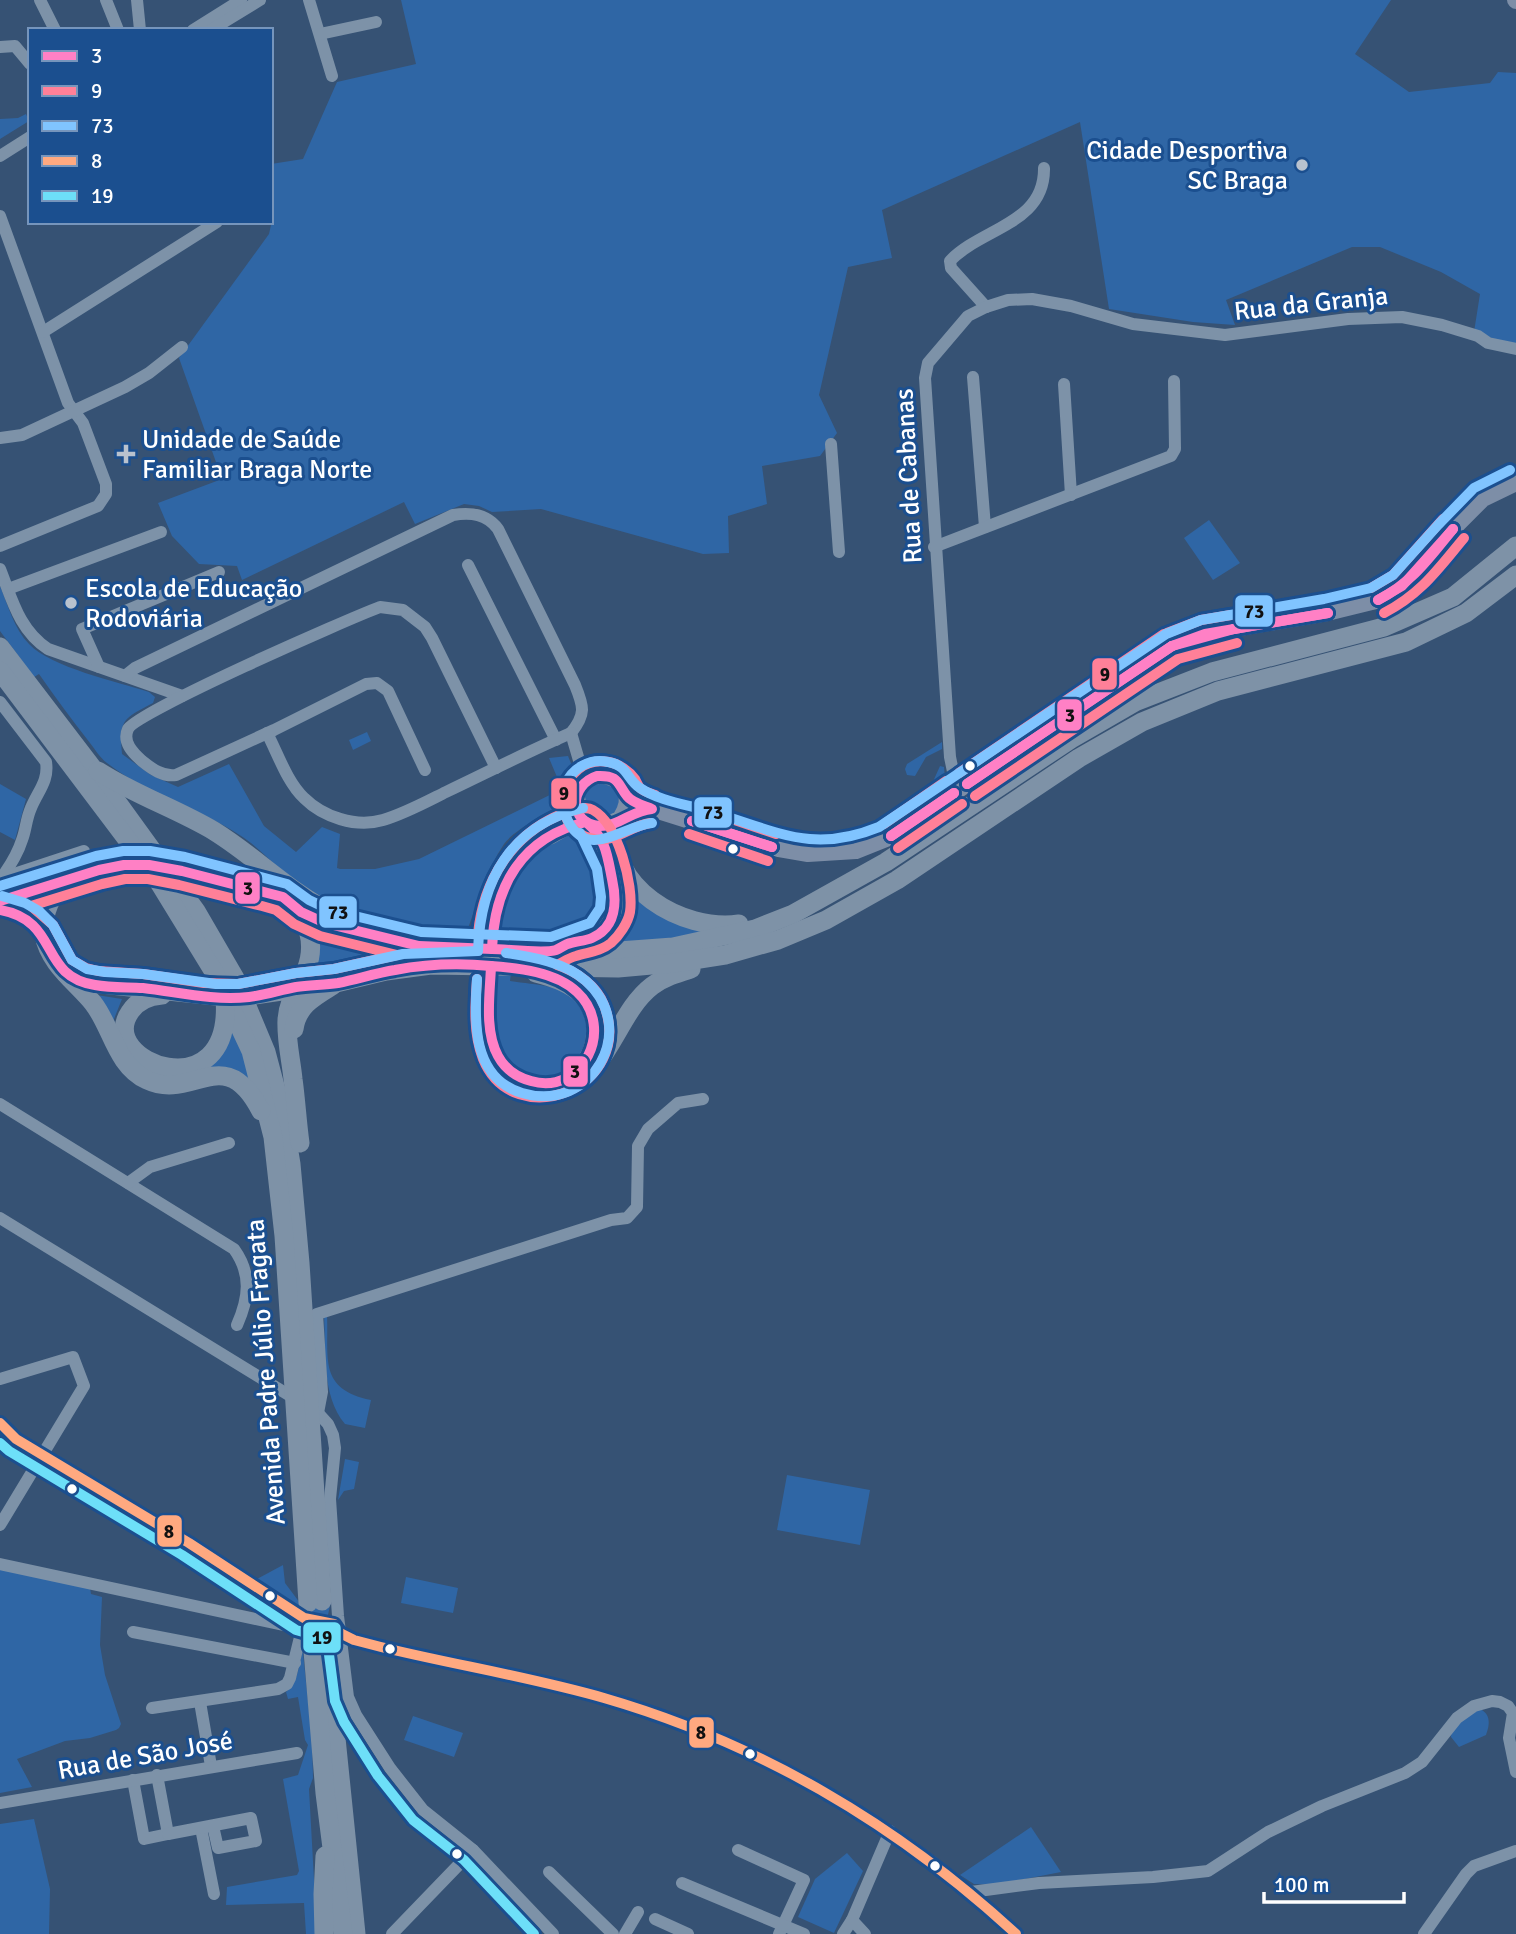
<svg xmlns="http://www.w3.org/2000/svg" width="1516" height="1934" viewBox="0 0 1516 1934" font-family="Signika,sans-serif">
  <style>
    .green { fill: #2f66a5 }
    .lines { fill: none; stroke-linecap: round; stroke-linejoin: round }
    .minor { stroke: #7d92a8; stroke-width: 12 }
    .major { stroke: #7d8ea7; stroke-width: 16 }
    .highway { stroke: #7e92a7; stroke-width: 19 }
    .bus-1-casing { stroke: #1b4f8f; stroke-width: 16 }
    .bus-2-casing { stroke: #1b4f8f; stroke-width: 16 }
    .bus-3-casing { stroke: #1b4f8f; stroke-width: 16 }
    .bus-4-casing { stroke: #1b4f8f; stroke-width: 16 }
    .bus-5-casing { stroke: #1b4f8f; stroke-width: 16 }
    .bus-1 { stroke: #ff80c5; stroke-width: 10 }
    .bus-2 { stroke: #ff8098; stroke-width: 10 }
    .bus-3 { stroke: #80c4ff; stroke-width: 10 }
    .bus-4 { stroke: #ffa980; stroke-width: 10 }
    .bus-5 { stroke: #6ddff8; stroke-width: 10 }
    .poi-dot { fill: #b9c2ce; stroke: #1b4f8f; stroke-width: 2.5 }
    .bus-dot { fill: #fff; stroke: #1b4f8f; stroke-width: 2.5 }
    .labels { text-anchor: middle; stroke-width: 6; stroke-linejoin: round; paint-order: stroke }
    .poi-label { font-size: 26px; fill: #fff; stroke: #1b4f8f; text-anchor: start }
    .street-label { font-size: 26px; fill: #fff; stroke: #1b4f8f }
    .line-badge { stroke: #1b4f8f; stroke-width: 2.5 }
    .pale-badge-label { font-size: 19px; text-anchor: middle; font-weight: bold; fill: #111 }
  </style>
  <rect width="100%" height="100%" fill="#365274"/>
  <g class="green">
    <path d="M401 0H1391L1355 54 1409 92 1490 83 1498 72 1516 73V347L1474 332 1480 294 1441 272 1380 247H1352L1226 300 1235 325 1193 322 1109 309 1080 122 882 210 892 258 848 267 819 395 837 433 820 456 762 466 767 504 728 516 729 553 703 554 541 509 492 512 479 506 464 504 415 524 404 502 242 580 237 566 199 564 172 536 158 503 222 479 179 358 269 234 271 225V164L303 159 337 82 416 64Z"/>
    <path d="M26 114 29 121 0 139V119L18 118Z"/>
    <path d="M1209 520 1240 563 1213 580 1184 538Z"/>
    <path d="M0 586C8 605 14 629 29 644 50 667 118 682 149 692L155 697 153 703C123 719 119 719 122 754L151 775 178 787 229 764 264 826 296 852 322 827 340 834 337 868 340 869H375L419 859 562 789 549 758 568 756 575 773 562 805C546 814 515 829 504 844 486 870 477 905 466 934 404 932 340 919 291 879 273 864 258 846 238 834 196 807 146 794 107 763 100 758 95 749 90 743 72 720 55 697 39 674L34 677 0 631Z"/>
    <path d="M367 732 371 741 353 750 349 740Z"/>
    <path d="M942 742V749L926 757 915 776 907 775 905 769 907 764Z"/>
    <path d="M940 766 944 767C947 792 937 796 917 808L912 806 893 818 892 824 867 838 851 842 854 830 862 825 864 828 931 786Z"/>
    <circle cx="601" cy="801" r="18"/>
    <path d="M0 784 26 799 15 840 0 832Z"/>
    <path d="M580 827 595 838 609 890 606 918 578 939H515L510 981C538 986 563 982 581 1008 586 1015 589 1026 587 1033 585 1041 583 1052 580 1059 563 1087 517 1081 503 1055 491 1033 495 1005 496 981 499 929 498 869 550 839 559 834 570 831 580 827Z"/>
    <path d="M624 873 713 932 681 939 597 945Z"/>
    <path d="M318 930C358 941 398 952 440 955L305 984 320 948Z"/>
    <path d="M90 994 122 999 114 1019C116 1038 128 1063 146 1073 166 1084 197 1076 212 1062 224 1052 228 1039 233 1025L243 1047 254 1090C248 1084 241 1077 233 1074 205 1061 172 1092 144 1073 117 1055 110 1018 90 994Z"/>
    <path d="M324 1315H327C329 1359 318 1389 371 1400L365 1428 345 1424C321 1395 326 1351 324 1315Z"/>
    <path d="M345 1459 359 1462 354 1489 344 1491 338 1500Z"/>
    <path d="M787 1475 870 1490 860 1545 777 1530Z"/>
    <path d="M283 1565 285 1583 300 1603 331 1601 328 1615C308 1620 274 1590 257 1579Z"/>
    <path d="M0 1567 90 1588 91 1594 102 1597 100 1645 105 1675 121 1724 119 1728 116 1730 90 1738 65 1741 17 1759 32 1787 0 1793Z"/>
    <path d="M406 1577 458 1588 453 1613 401 1603Z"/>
    <path d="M310 1642 331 1643 303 1653 312 1740 313 1778 309 1789 317 1934H306L304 1903 226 1905 227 1887 297 1875 299 1871 283 1779 298 1775 308 1745 305 1740 298 1697 288 1699 286 1692C304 1677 296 1651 310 1642Z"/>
    <path d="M1480 1709C1491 1714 1490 1725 1486 1735L1459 1747 1451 1737C1452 1722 1469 1716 1480 1709Z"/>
    <path d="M413 1716 463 1733 454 1757 404 1740Z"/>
    <path d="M34 1819 50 1889 49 1934H0V1824Z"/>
    <path d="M1031 1827 1061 1872 995 1885 974 1884 960 1875Z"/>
    <path d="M847 1853 863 1871 834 1933 798 1917 815 1879Z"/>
  </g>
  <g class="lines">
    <g class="minor">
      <path d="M40 0 55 30"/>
      <path d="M106 0 118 30"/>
      <path d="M137 0 140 30"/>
      <path d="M309 0 332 76"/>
      <path d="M193 30 241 0"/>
      <path d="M211 30 260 0"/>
      <path d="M320 34 376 22"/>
      <path d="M0 47 15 46 30 64"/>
      <path d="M0 156 30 137"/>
      <path d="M0 216 68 403 83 423 106 484V494L98 506 0 546"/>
      <path d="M986 307 951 268 950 261C981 228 1045 224 1044 168"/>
      <path d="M43 332 217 222"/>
      <path d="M973 377 985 527"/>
      <path d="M1064 384 1071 495"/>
      <path d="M0 438 22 435 125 387 149 373 182 347"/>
      <path d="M831 444 839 552"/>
      <path d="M934 547 1171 456 1175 449 1174 381"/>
      <path d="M468 565 556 740"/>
      <path d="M0 569C12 599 19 630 48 649L182 696"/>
      <path d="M8 589 161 532"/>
      <path d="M99 667 82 629 219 572"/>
      <path d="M125 676 135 668 453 515C471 512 487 514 498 529L575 685C584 707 586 714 571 733"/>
      <path d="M0 702 46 762C49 781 38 791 31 808 26 819 26 830 22 840 18 853 8 869 0 880"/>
      <path d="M267 733C278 754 287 782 304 798 323 817 356 828 383 820 404 814 426 802 446 792 488 772 529 751 571 733"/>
      <path d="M571 733 583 774 581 785"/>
      <path d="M425 770 388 691 377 683 366 684 274 730 176 775C163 777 152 769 142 761 133 753 122 742 128 729 136 712 348 619 380 607L403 610 425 627 432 638 496 768"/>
      <path d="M957 791 950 757 925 378 928 363 968 316 986 307 1008 300 1032 299 1071 306 1133 324 1225 335 1348 319 1402 317 1442 325 1478 336 1488 343 1516 349"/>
      <path d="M2 878 84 851"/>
      <path d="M0 901 63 881"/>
      <path d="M0 910 24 918 44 936"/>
      <path d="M0 1104 234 1249C252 1274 249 1298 237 1325"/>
      <path d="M128 1183 150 1167 229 1143"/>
      <path d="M0 1218 318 1413 328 1424 333 1435 335 1448 330 1499 338 1616 348 1697 356 1715 390 1768 423 1810 473 1850 553 1934"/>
      <path d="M0 1379 73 1357 84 1386 0 1525"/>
      <path d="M318 1413 322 1392 317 1314 611 1220 627 1218 637 1207 638 1146 648 1129 678 1103 703 1099"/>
      <path d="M0 1423 16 1439 189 1543 304 1618 334 1624 340 1632"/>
      <path d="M0 1564 288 1626 302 1631 335 1637 340 1633"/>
      <path d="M133 1632 295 1663"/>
      <path d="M340 1633 354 1640C390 1649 426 1658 462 1665 518 1677 573 1687 627 1705 767 1750 911 1830 1016 1934"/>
      <path d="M200 1702 211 1766"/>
      <path d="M152 1708 278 1689 287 1684 290 1678 303 1625"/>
      <path d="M133 1780 144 1839 168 1834 157 1775"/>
      <path d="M0 1803 297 1753"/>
      <path d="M201 1828 214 1894"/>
      <path d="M168 1834 251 1818 256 1841 218 1848 213 1826"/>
      <path d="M738 1850 804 1880 779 1934"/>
      <path d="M549 1872 613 1934"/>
      <path d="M682 1883 804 1934"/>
      <path d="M971 1892 1039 1883 1153 1877 1208 1871 1268 1832 1322 1806 1405 1773 1422 1762 1457 1718 1474 1706 1492 1701 1500 1702 1508 1706 1513 1713 1509 1738 1516 1772"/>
      <path d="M655 1919 688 1934"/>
      <path d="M392 1934 473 1850"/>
      <path d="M625 1934 638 1912"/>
      <path d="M843 1934 852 1920"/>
      <path d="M865 1934 852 1920 890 1831"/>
      <path d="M1424 1934 1466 1874 1474 1866 1516 1851"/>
    </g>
    <g class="major">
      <path d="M1515 0 1516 1"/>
      <path d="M627 796 652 809 779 849 808 854 856 851 886 839 1172 646 1205 634 1327 613 1376 601 1402 586 1448 534 1483 499 1516 483"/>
      <path d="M577 810C566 757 649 771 621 817"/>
      <path d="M607 826 633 812 652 809"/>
    </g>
    <g class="highway">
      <path d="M0 647 91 766 196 911 236 980 266 1052 283 1116 291 1164 300 1263 322 1601"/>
      <path d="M0 671 157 879 214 972 251 1051 273 1137 284 1236 308 1603"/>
      <path d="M98 771C135 795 177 809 214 831 256 857 290 893 335 915"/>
      <path d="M576 800C567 814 552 822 539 831 521 843 506 858 497 878 485 906 486 937 485 967 483 1010 470 1071 522 1088 537 1093 553 1094 568 1087 610 1069 618 1012 652 986 664 977 678 973 691 969"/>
      <path d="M616 822C605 887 682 932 739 924"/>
      <path d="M550 835 566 826 586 822"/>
      <path d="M259 864C286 893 324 925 306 970 299 987 288 1000 287 1020 286 1040 291 1059 293 1079 296 1100 297 1122 300 1143"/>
      <path d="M301 912 333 925 419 946 439 947 619 951 673 947 755 929 793 914 886 862 1071 739 1135 702 1212 672 1384 627 1453 597 1516 546"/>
      <path d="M568 944C580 941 593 940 603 931 629 906 611 850 592 825"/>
      <path d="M536 973C552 977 571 983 582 995 601 1014 600 1049 581 1067"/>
      <path d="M66 974 82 982 235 998 336 983 386 971 431 965 618 968 674 963 725 955 778 940 826 920 897 880 1079 758 1142 722 1218 691 1406 642 1466 613 1516 575"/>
      <path d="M162 995C149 996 137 1001 130 1012 95 1062 234 1114 225 998"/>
      <path d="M294 1029C297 1006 314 997 332 986"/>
      <path d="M261 1111C224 1040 193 1102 147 1080 116 1066 112 1027 93 1003 76 982 49 964 44 935 42 925 45 914 49 904 57 884 74 877 94 871 143 859 181 870 229 883 251 888 274 892 294 904"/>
      <path d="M327 1650 356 1934"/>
      <path d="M313 1651 325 1793 343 1934"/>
      <path d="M324 1934 323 1894 325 1856"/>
    </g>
    <defs>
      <g id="bus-1">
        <path d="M1378 600 1402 586 1453 529"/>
        <path d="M1378 600C1413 582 1429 558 1453 529"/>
        <path d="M1234 629 1328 613"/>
        <path d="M1234 629 1328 613"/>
        <path d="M1172 646 1205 634 1234 629"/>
        <path d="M1172 646 1234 629"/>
        <path d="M597 776C619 775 617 783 627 796 632 803 645 806 652 809 633 810 618 827 599 826 568 823 569 785 597 776Z"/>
        <path d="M967 784 1172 646"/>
        <path d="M967 784 1172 646"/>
        <path d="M692 821 772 847"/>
        <path d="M692 821 772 847"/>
        <path d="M586 822C606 839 607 854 612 879 617 902 617 927 592 938 585 941 577 941 571 943 565 944 561 948 556 950 544 954 506 949 492 949 494 886 522 837 586 822Z"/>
        <path d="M891 836 954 793"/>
        <path d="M891 836 954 793"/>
        <path d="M0 901 99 870 124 865H149L182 871 283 897 301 912 325 923 419 946 492 949"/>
        <path d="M0 910C61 921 38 976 95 985 111 988 127 987 143 988 178 992 213 1001 249 997 265 995 280 990 296 987 310 985 324 985 338 983 358 979 376 973 395 970 427 964 459 963 491 966"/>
        <path d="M491 966C519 968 556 972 577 992 616 1028 583 1096 531 1081 516 1077 505 1069 498 1056 484 1030 490 994 491 966Z"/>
      </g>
      <g id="bus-2">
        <path d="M1371 588 1393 575 1443 519"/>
        <path d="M1384 613C1421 594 1438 569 1464 538"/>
        <path d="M1167 633 1201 620 1231 615"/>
        <path d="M959 773 1164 634"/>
        <path d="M975 796 1178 659 1237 643"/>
        <path d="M696 807 776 834"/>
        <path d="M650 823C630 826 615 843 594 839 544 830 559 753 609 762 619 764 629 771 635 779 636 781 639 787 640 788 644 792 650 793 655 795"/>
        <path d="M884 824 946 781"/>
        <path d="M689 834 768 861"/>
        <path d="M898 848 962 804"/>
        <path d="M125 879H148L179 885 262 906 276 910 294 924 320 936 397 955 334 969 296 973 238 984 204 983 143 974 98 971 86 968 72 960 53 925 31 906 102 884Z"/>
        <path d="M477 979C475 1006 473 1033 483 1059 514 1135 636 1088 604 1005 597 986 576 971 557 965 563 962 569 958 576 956 588 952 600 952 611 943 619 936 628 923 630 912 634 885 618 824 593 810 585 805 571 811 562 814 512 834 483 881 478 934"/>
      </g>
      <g id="bus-3">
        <path d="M652 823C622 826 589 861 568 821 562 810 560 797 565 785 572 768 590 758 608 762 628 765 627 780 640 788 661 802 691 805 715 813 779 832 813 854 879 827L1166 634 1201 620 1324 599 1371 588 1393 575 1438 525 1474 488 1510 470"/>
        <path d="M0 886 96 856 123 851H150L185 857 287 884 309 900 330 910 421 932 551 937 590 923 600 908 601 897 597 869 580 833"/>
        <path d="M2 896 25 903 39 911 53 925 72 960 87 969 105 972 143 974 216 984H238L296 973 334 969 403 954 478 951C480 881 511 825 583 808"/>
        <path d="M477 979C474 1021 472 1078 522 1093 592 1114 640 1029 586 981 565 962 532 957 506 953"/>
      </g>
      <g id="bus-4">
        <path d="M0 1423 16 1439 189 1543 304 1618 334 1624 340 1633"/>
        <path d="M340 1633 354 1640 381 1647C455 1665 531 1677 604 1698 759 1743 898 1825 1016 1934"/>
      </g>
      <path id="bus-5" d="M0 1443 9 1451 182 1555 296 1630 327 1639 335 1701 344 1722 378 1776 413 1820 464 1860 534 1934"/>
    </defs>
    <use href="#bus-1" class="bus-1-casing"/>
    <use href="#bus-2" class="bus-2-casing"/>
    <use href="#bus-3" class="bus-3-casing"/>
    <use href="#bus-4" class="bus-4-casing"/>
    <use href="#bus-5" class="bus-5-casing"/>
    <use href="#bus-1" class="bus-1"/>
    <use href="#bus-2" class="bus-2"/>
    <use href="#bus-3" class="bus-3"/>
    <use href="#bus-4" class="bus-4"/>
    <use href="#bus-5" class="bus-5"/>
  </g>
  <g class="poi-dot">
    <circle cx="1302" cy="165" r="7"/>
    <path d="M122.5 443.5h7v7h7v7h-7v7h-7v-7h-7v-7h7z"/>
    <circle cx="71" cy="603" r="7"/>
  </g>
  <g class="bus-dot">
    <circle cx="970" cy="766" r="6"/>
    <circle cx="733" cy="849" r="6"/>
    <circle cx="72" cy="1489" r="6"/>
    <circle cx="270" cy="1596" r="6"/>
    <circle cx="390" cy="1649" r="6"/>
    <circle cx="750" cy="1754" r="6"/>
    <circle cx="457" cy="1854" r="6"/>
    <circle cx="935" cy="1866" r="6"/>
  </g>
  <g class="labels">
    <g class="poi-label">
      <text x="1288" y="159" text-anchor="end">Cidade Desportiva<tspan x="1288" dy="30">SC Braga</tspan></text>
      <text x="142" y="448">Unidade de Saúde<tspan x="142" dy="30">Familiar Braga Norte</tspan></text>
      <text x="85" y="597">Escola de Educação<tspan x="85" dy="30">Rodoviária</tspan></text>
    </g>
    <g class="street-label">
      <text transform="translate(1311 303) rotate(-6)" y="9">Rua da Granja</text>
      <text transform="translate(908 476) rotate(-93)" y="9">Rua de Cabanas</text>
      <text transform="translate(265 1372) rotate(-94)" y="9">Avenida Padre Júlio Fragata</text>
      <text transform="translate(145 1755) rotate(-10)" y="9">Rua de São José</text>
    </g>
  </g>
  <g class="line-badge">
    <rect x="1234" y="594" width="40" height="34" rx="7" fill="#80c4ff"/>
    <rect x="1091" y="657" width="27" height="34" rx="7" fill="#ff8098"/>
    <rect x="1056" y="698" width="27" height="34" rx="7" fill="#ff80c5"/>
    <rect x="550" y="777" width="28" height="33" rx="7" fill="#ff8098"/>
    <rect x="693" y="796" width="40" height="33" rx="7" fill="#80c4ff"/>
    <rect x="234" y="871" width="27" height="34" rx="7" fill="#ff80c5"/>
    <rect x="318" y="895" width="40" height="34" rx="7" fill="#80c4ff"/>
    <rect x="562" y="1055" width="27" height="33" rx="7" fill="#ff80c5"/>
    <rect x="156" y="1514" width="27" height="34" rx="7" fill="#ffa980"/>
    <rect x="302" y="1621" width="40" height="33" rx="7" fill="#6ddff8"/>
    <rect x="688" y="1716" width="27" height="33" rx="7" fill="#ffa980"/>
  </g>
  <g class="pale-badge-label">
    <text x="1254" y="618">73</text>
    <text x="1105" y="681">9</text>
    <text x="1070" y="722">3</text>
    <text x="564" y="800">9</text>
    <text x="713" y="819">73</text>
    <text x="248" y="895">3</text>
    <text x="338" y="919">73</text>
    <text x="575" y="1078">3</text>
    <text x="169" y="1538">8</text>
    <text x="322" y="1644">19</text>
    <text x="701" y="1739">8</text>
  </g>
  <rect x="28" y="28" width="245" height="196" fill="#1b4f8f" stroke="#7695bc" stroke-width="2"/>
  <rect x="42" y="51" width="35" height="10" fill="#ff80c5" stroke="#7695bc" stroke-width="2"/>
  <text x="91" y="63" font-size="21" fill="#ffffff">3</text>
  <rect x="42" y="86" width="35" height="10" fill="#ff8098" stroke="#7695bc" stroke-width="2"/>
  <text x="91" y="98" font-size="21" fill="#ffffff">9</text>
  <rect x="42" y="121" width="35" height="10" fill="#80c4ff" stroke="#7695bc" stroke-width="2"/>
  <text x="91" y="133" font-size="21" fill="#ffffff">73</text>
  <rect x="42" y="156" width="35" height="10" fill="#ffa980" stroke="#7695bc" stroke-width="2"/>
  <text x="91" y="168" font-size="21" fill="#ffffff">8</text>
  <rect x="42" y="191" width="35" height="10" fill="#6ddff8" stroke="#7695bc" stroke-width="2"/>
  <text x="91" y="203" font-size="21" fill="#ffffff">19</text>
  <path d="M1264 1892v10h140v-10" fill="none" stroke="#ffffff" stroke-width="3.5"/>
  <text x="1274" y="1892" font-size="21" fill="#ffffff" stroke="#1b4f8f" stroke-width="5" paint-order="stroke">100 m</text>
</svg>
